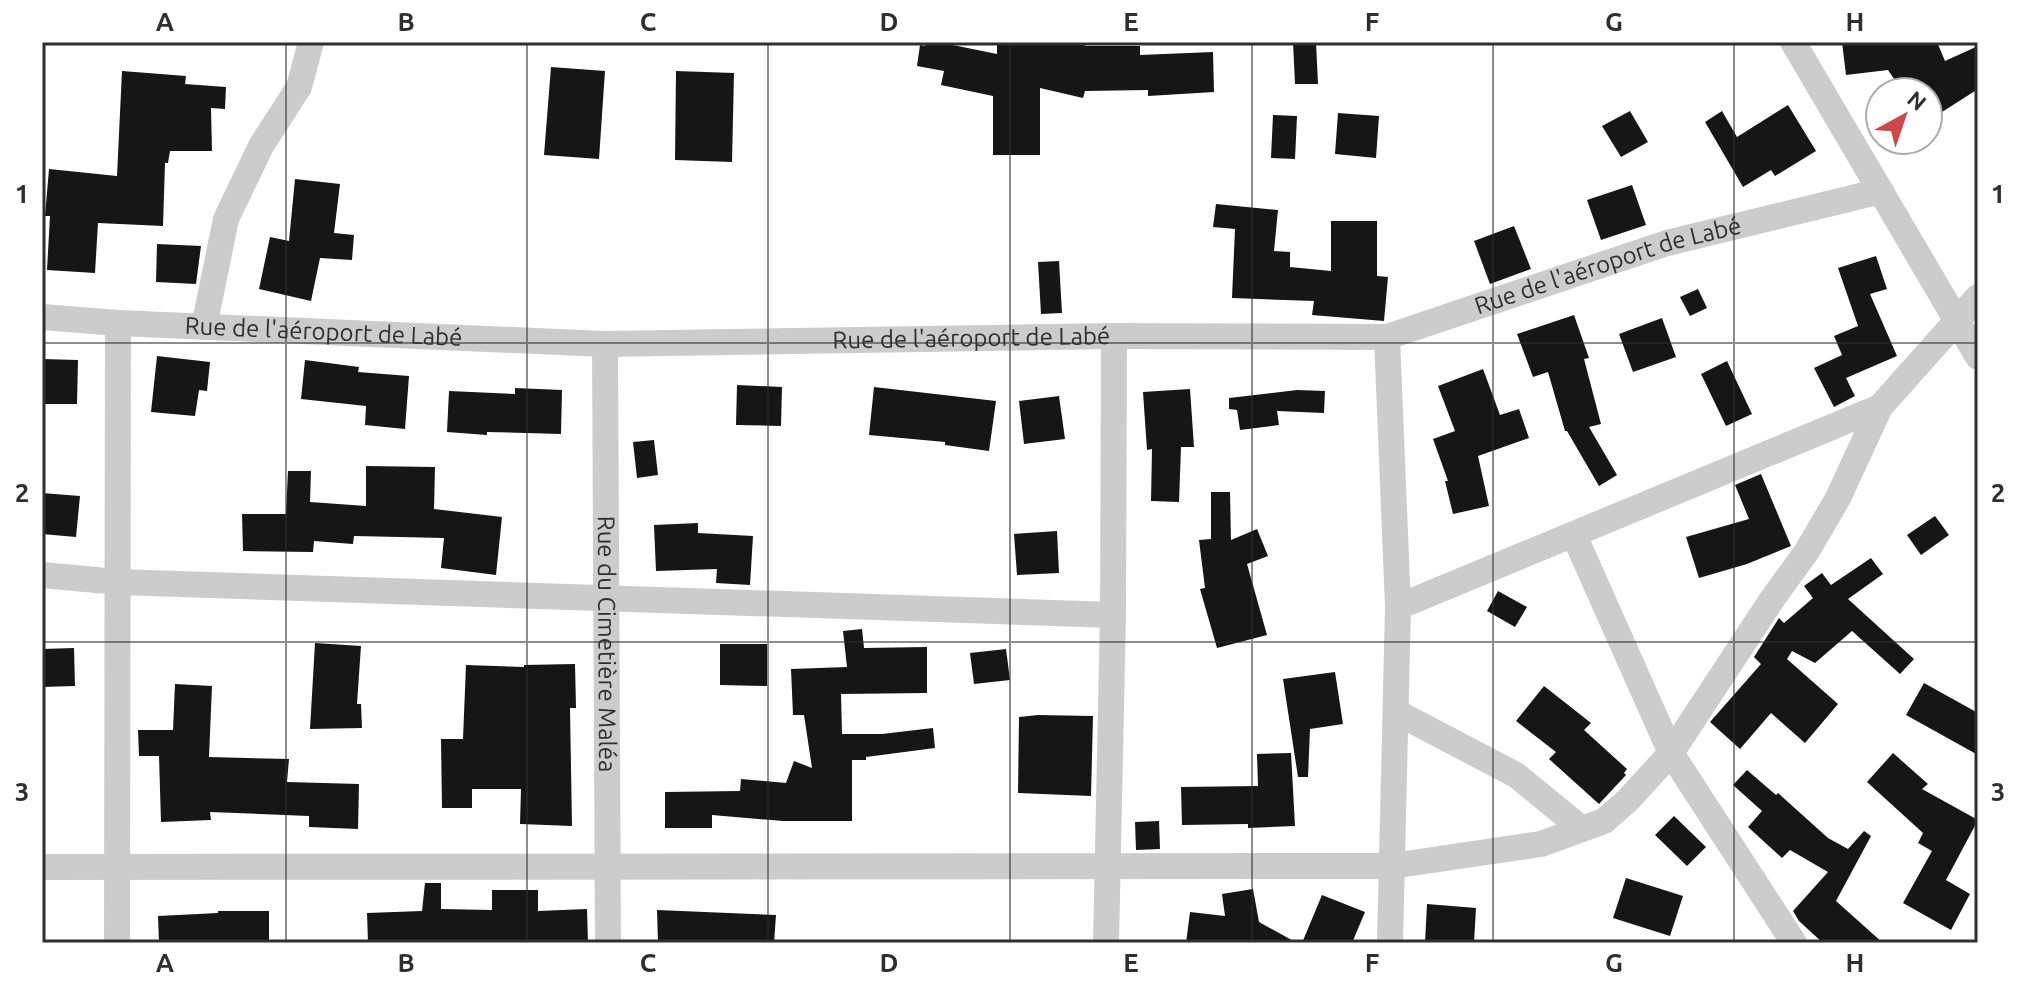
<svg xmlns="http://www.w3.org/2000/svg" width="2020" height="985" viewBox="0 0 2020 985" font-family="Ubuntu,sans-serif">
  <style>
    .building { fill: #161616 }
    .lines { fill: none; stroke-linecap: round; stroke-linejoin: round }
    .minor { stroke: #ccc; stroke-width: 26 }
    .grid { fill: none; stroke: #2f2f2f; stroke-width: 2; stroke-opacity: 0.55 }
    .labels { text-anchor: middle; stroke-width: 8; stroke-linejoin: round; paint-order: stroke }
    .street-label { font-size: 24px; fill: #2f2f2f; stroke: #fff }
    .neatline { fill: none; stroke: #2f2f2f; stroke-width: 3 }
    .grid-label { font-size: 26px; text-anchor: middle; font-weight: bold; fill: #2f2f2f }
  </style>
  <rect width="100%" height="100%" fill="#fff"/>
  <g class="building">
    <path d="M925 42H938L997 54V43L1023 42H1084L1085 46H1140V55L1213 52 1214 92 1148 96V90L1085 91 1083 98 1040 88V155H993V96L941 85 944 71 917 66 920 45 925 46Z"/>
    <path d="M1293 42H1316L1318 84H1295Z"/>
    <path d="M1842 42H1937L1945 61 1978 46V89L1928 121V92H1903L1888 70 1846 75Z"/>
    <path d="M551 67 605 71 599 159 544 155Z"/>
    <path d="M122 71 186 76 185 84 226 87 225 109 211 108 212 151H170L168 163H165L163 226 98 223 95 273 47 270 50 216H45L49 169 117 176Z"/>
    <path d="M676 71 734 73 732 162 675 160Z"/>
    <path d="M1788 105 1816 151 1775 176 1771 170 1743 187 1705 122 1722 111 1737 137Z"/>
    <path d="M1630 111 1648 142 1621 157 1602 126Z"/>
    <path d="M1338 113 1379 116 1376 158 1335 154Z"/>
    <path d="M1273 115 1297 116 1295 159 1271 158Z"/>
    <path d="M295 179 340 184 334 233 354 235 352 260 320 258 311 301 259 289 270 237 289 241Z"/>
    <path d="M1632 185 1646 225 1601 240 1587 200Z"/>
    <path d="M1216 204 1278 210 1274 251 1290 252V267L1331 271V221H1377V276L1388 277 1384 321 1312 315 1314 301 1232 298 1235 229 1213 227Z"/>
    <path d="M1514 226 1531 269 1490 284 1474 241Z"/>
    <path d="M157 244 201 246 196 284 156 282Z"/>
    <path d="M1876 256 1887 289 1870 294 1897 356 1846 378 1855 396 1834 407 1814 368 1842 355 1834 336 1858 326 1838 268Z"/>
    <path d="M1059 261 1062 313 1041 314 1038 262Z"/>
    <path d="M1698 289 1707 308 1690 316 1680 297Z"/>
    <path d="M1574 315 1589 358 1584 359 1601 424 1589 427 1617 475 1599 486 1567 431H1565L1548 372 1533 377 1517 334Z"/>
    <path d="M1662 318 1676 357 1633 372 1619 334Z"/>
    <path d="M157 356 210 362 207 391 199 390 195 416 151 412Z"/>
    <path d="M42 359 78 360 77 404H42Z"/>
    <path d="M305 360 359 367 358 372 409 376 405 429 365 425 366 406 301 399Z"/>
    <path d="M1727 361 1752 414 1726 426 1701 374Z"/>
    <path d="M1483 369 1500 415 1519 409 1529 438 1478 456 1489 506 1453 514 1445 481H1448L1433 439 1455 431 1438 386Z"/>
    <path d="M737 385 782 387 781 426 736 425Z"/>
    <path d="M874 387 996 401 989 451 945 445V442L869 435Z"/>
    <path d="M515 388 562 390 561 434 487 432V435L447 432 449 391 515 394Z"/>
    <path d="M1190 389 1194 447H1181L1179 502 1151 501 1152 449 1147 450 1143 392Z"/>
    <path d="M1297 390 1325 391 1324 413 1277 411 1279 425 1240 430 1237 410 1229 409V398Z"/>
    <path d="M1059 396 1065 439 1024 444 1019 401Z"/>
    <path d="M654 440 658 475 637 478 633 442Z"/>
    <path d="M366 466 435 467 434 509 502 517 496 575 441 568 444 538 354 536 353 544 314 541 313 552 243 551 242 514H286L288 471H311L310 502 366 506Z"/>
    <path d="M1761 474 1791 546 1747 564 1699 578 1686 537 1749 519 1735 485Z"/>
    <path d="M1211 492H1230L1231 540 1257 529 1268 556 1247 564 1267 635 1217 648 1200 589 1205 588 1199 540 1211 539Z"/>
    <path d="M42 493 80 496 76 537 42 534Z"/>
    <path d="M1935 516 1949 535 1921 555 1907 535Z"/>
    <path d="M698 523V533L753 536 750 585 716 583 717 569 656 571 654 525Z"/>
    <path d="M1057 531 1059 573 1017 575 1014 534Z"/>
    <path d="M1871 558 1883 574 1848 599 1914 659 1900 674 1852 631 1815 663 1792 651 1787 659 1838 704 1805 743 1771 713 1740 749 1710 722 1761 664 1754 657 1779 618 1784 623 1813 598 1804 586 1822 573 1831 585Z"/>
    <path d="M1498 591 1527 607 1515 627 1487 611Z"/>
    <path d="M862 629 864 648 927 647V693L841 694 842 734H882L933 728 935 748 866 757V760H852V821H783L712 815V828H665V792L740 791 741 779 786 783 794 761 812 768 804 715H793L791 669 847 667 843 631Z"/>
    <path d="M315 643 361 646 357 704H361L362 728 310 729Z"/>
    <path d="M720 644H767V686L720 685Z"/>
    <path d="M74 648 75 686 42 687V649Z"/>
    <path d="M1006 649 1010 680 974 684 970 653Z"/>
    <path d="M575 664 576 708H570L572 826 520 824 521 789H472V808H442L441 739H463L466 665 524 667V665Z"/>
    <path d="M1335 672 1343 724 1310 729 1308 777H1298L1283 679Z"/>
    <path d="M1924 683 1978 713V755L1906 715Z"/>
    <path d="M175 684 212 686 209 757 289 759 287 782 359 784 358 829 309 827V816L210 812 211 820 161 822 159 756H139L138 730H173Z"/>
    <path d="M1544 686 1591 723 1584 730 1627 769 1624 773 1626 775 1599 804 1549 759 1556 752 1516 721Z"/>
    <path d="M1038 715 1093 716 1091 796 1018 793 1019 717Z"/>
    <path d="M1291 753 1295 826 1248 828V824L1182 825 1181 787 1258 786 1257 754Z"/>
    <path d="M1893 753 1928 784 1922 789 1978 820 1946 880 1970 894 1951 930 1903 903 1932 851 1918 843 1923 833 1867 782Z"/>
    <path d="M1747 770 1776 795 1778 793 1828 838 1848 849 1864 831 1871 836 1836 901 1883 943H1823L1799 921 1793 911 1828 872 1790 850 1782 858 1748 827 1762 811 1733 785Z"/>
    <path d="M1674 816 1706 847 1687 866 1655 835Z"/>
    <path d="M1159 821 1160 849 1136 850 1135 822Z"/>
    <path d="M1626 878 1683 896 1670 936 1613 918Z"/>
    <path d="M425 883H441V909L492 910V890H538V911L587 909 588 943H368L367 913 422 911Z"/>
    <path d="M1253 889 1259 922 1297 943H1186L1190 912 1225 916 1222 894Z"/>
    <path d="M1322 895 1365 912 1352 943H1302Z"/>
    <path d="M1427 904 1476 908 1474 943H1425Z"/>
    <path d="M657 910 776 915 774 943H658Z"/>
    <path d="M218 911H269V943H159L158 916 218 913Z"/>
  </g>
  <g class="lines">
    <g class="minor">
      <path d="M1793 42 1978 357"/>
      <path id="s1" d="M42 317 118 323 605 344 1114 336 1387 337 1667 243 1881 191"/>
      <path d="M204 327 226 219 261 146 299 87 311 42"/>
      <path d="M1387 337 1398 607 1390 943"/>
      <path id="s2" d="M605 344 608 943"/>
      <path d="M1574 535 1671 753 1794 943"/>
      <path d="M42 575 118 582 1113 615"/>
      <path d="M1398 607 1880 407 1978 297"/>
      <path d="M1396 712 1516 775 1582 829"/>
      <path d="M42 867 1392 866 1541 844 1604 821 1628 800 1671 753 1773 598 1807 551 1838 498 1880 407"/>
      <path d="M117 943 118 323"/>
      <path d="M1106 943 1113 615 1114 336"/>
    </g>
  </g>
  <path class="grid" d="M286 42V943M527 42V943M768 42V943M1010 42V943M1252 42V943M1493 42V943M1734 42V943M42 343H1978M42 642H1978"/>
  <g class="labels">
    <g class="street-label">
      <text dy="8" stroke="none"><textPath href="#s1" startOffset="1578">Rue de l'aéroport de Labé</textPath></text>
      <text dy="8" stroke="none"><textPath href="#s1" startOffset="282">Rue de l'aéroport de Labé</textPath></text>
      <text dy="8" stroke="none"><textPath href="#s1" startOffset="930">Rue de l'aéroport de Labé</textPath></text>
      <text dy="8" stroke="none"><textPath href="#s2" startOffset="300">Rue du Cimetière Maléa</textPath></text>
    </g>
  </g>
  <rect width="2020" height="985" fill="none" stroke="#ffffff" stroke-width="88"/>
  <g transform="translate(1904 116) rotate(40)"><circle r="38" fill="#ffffff" stroke="#acacac" stroke-width="2"/>
  <path d="M0-6L14 30L0 20L-14 30Z" fill="#d04749"/>
  <text y="-12" font-size="22" font-weight="bold" text-anchor="middle" fill="#2f2f2f">N</text>
  </g>
  <rect x="44" y="44" width="1932" height="897" class="neatline"/>
  <g class="grid-label">
    <text x="165" y="31">A</text>
    <text x="406" y="31">B</text>
    <text x="648" y="31">C</text>
    <text x="889" y="31">D</text>
    <text x="1131" y="31">E</text>
    <text x="1372" y="31">F</text>
    <text x="1614" y="31">G</text>
    <text x="1855" y="31">H</text>
    <text x="22" y="203">1</text>
    <text x="1998" y="203">1</text>
    <text x="22" y="502">2</text>
    <text x="1998" y="502">2</text>
    <text x="22" y="801">3</text>
    <text x="1998" y="801">3</text>
    <text x="165" y="972">A</text>
    <text x="406" y="972">B</text>
    <text x="648" y="972">C</text>
    <text x="889" y="972">D</text>
    <text x="1131" y="972">E</text>
    <text x="1372" y="972">F</text>
    <text x="1614" y="972">G</text>
    <text x="1855" y="972">H</text>
  </g>
</svg>
